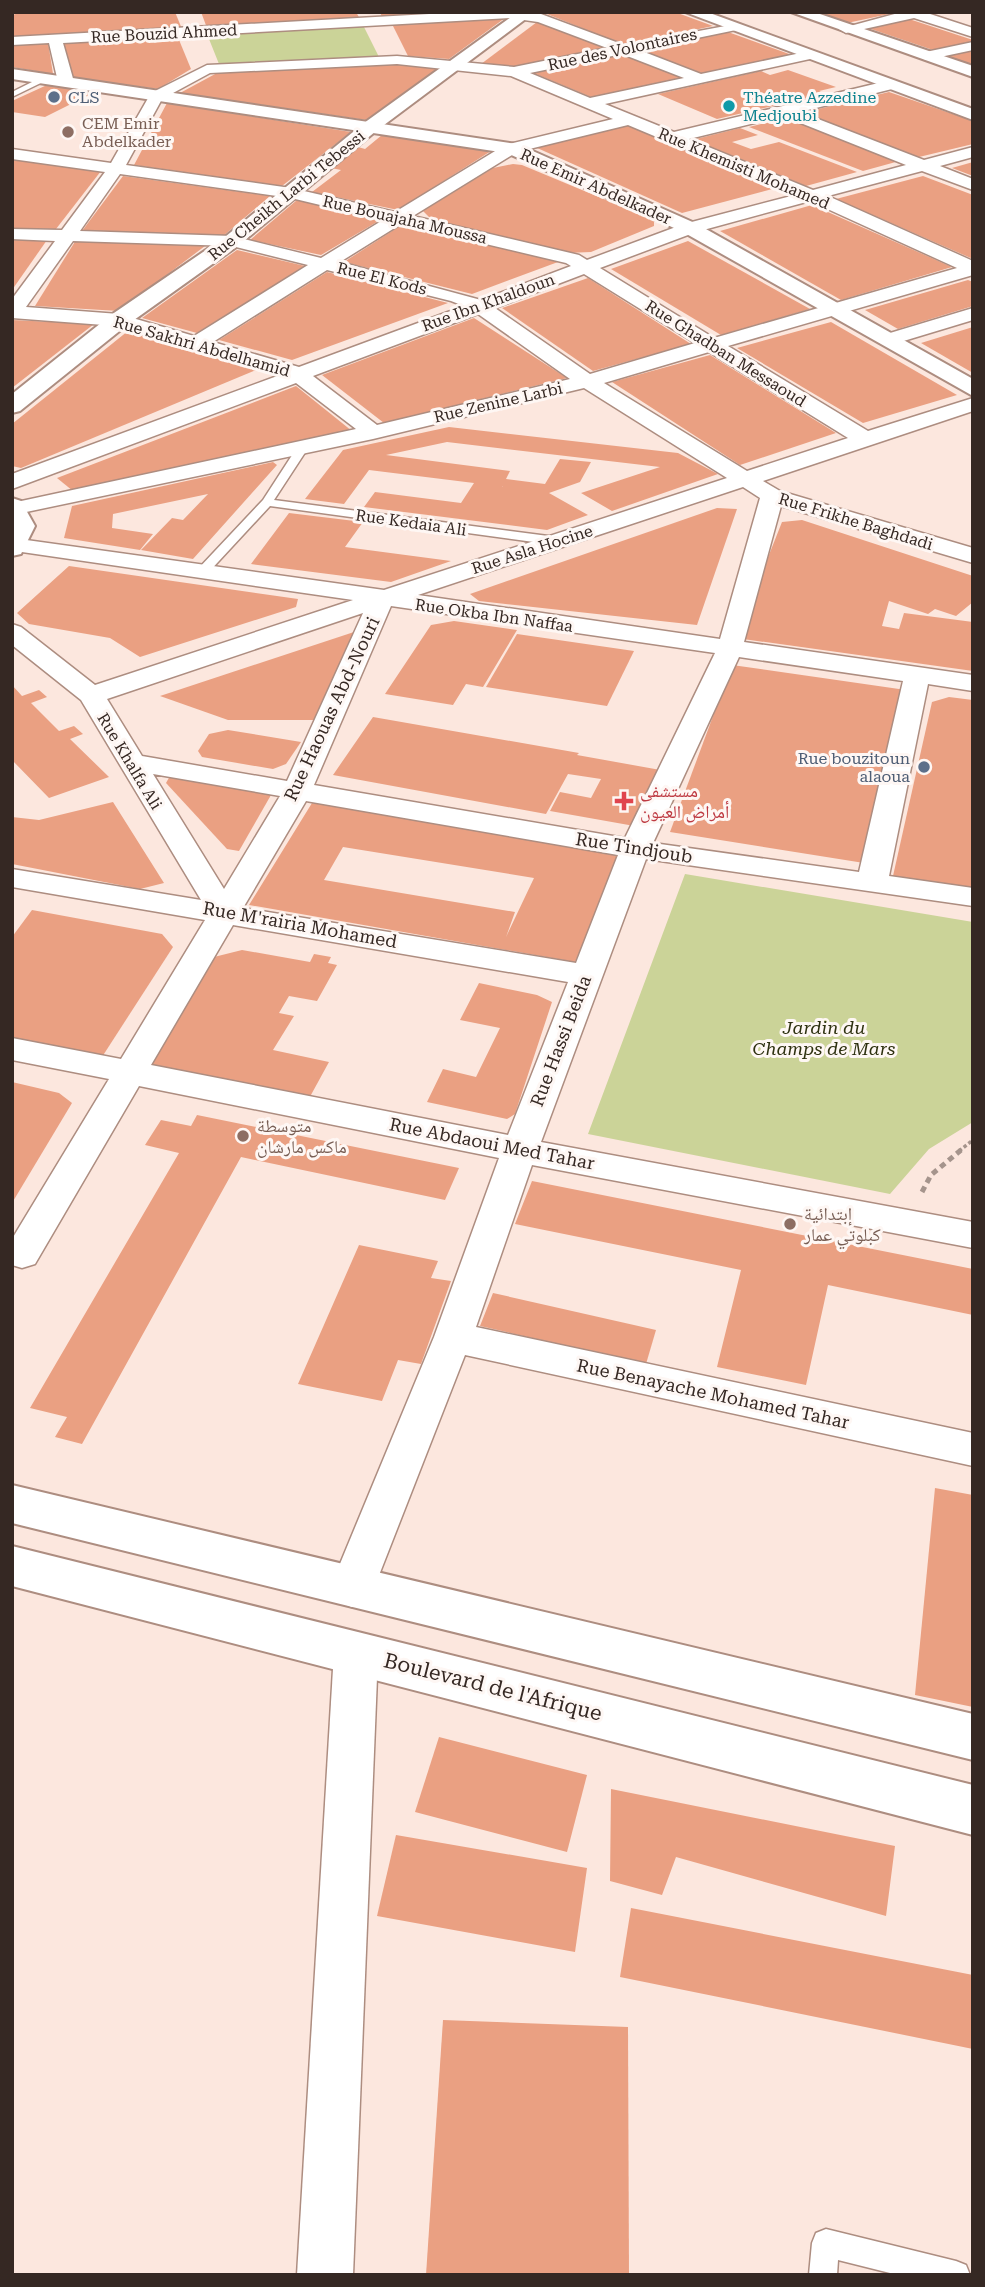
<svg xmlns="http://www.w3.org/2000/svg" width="985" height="2287" viewBox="0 0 985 2287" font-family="'Roboto Serif','Noto Naskh Arabic',serif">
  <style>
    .green { fill: #cbd398 }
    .building { fill: #eaa082; fill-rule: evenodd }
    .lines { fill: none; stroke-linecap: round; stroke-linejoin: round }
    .lane-casing { stroke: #ad8d80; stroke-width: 3 }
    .street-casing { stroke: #ad8d80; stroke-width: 3 }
    .secondary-casing { stroke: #ad8d80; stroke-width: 4 }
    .primary-casing { stroke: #ad8d80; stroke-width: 4 }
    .path-far1 { stroke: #a5948c; stroke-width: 3.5; stroke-dasharray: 3.5 2.5; stroke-linecap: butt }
    .path { stroke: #a5948c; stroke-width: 5; stroke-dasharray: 6 4.5; stroke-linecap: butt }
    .lane { fill: #fff; fill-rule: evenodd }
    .street { fill: #fff; fill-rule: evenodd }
    .secondary { fill: #fff; fill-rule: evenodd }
    .primary { fill: #fff; fill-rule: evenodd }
    .service-dot { fill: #5c6f8a; stroke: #fef7f4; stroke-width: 2.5 }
    .culture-dot { fill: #0f9aa8; stroke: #fef7f4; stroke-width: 2.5 }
    .education-dot { fill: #8d6e63; stroke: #fef7f4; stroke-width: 2.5 }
    .health-dot { fill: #e0444e; stroke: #fef7f4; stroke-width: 2.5 }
    .labels { text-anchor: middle; stroke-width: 6; stroke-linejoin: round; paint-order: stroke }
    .far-street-label { font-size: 16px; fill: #352823; stroke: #fef7f4 }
    .far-service-label { font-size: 16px; fill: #4e5e75; stroke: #fef7f4; text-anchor: start }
    .far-culture-label { font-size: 16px; fill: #0d838f; stroke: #fef7f4; text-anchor: start }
    .far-education-label { font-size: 16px; fill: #785e54; stroke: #fef7f4; text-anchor: start }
    .street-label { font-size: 18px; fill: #352823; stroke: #fef7f4 }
    .health-label { font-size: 18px; fill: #be3a42; stroke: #fef7f4; text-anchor: start }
    .park-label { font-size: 18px; font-style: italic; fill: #2e3110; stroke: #fef7f4 }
    .education-label { font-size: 18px; fill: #785e54; stroke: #fef7f4; text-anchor: start }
    .near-street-label { font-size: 21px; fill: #352823; stroke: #fef7f4 }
  </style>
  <rect width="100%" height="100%" fill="#fce7de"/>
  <g class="green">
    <path d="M363 25 379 57 219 64 207 34Z"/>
    <path d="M685 874 973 922V1122L929 1149 890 1194 588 1134Z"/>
  </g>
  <g class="building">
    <path d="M23 12H175L182 29 12 39V15Z"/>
    <path d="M201 12H356L360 19 207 28Z"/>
    <path d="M380 12H425V14L382 17Z"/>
    <path d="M550 12H675L713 26 624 45 547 14Z"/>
    <path d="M816 12H894V13L847 23Z"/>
    <path d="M505 18 449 59 408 56 392 24Z"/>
    <path d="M909 19 973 40V41L933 50 868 28Z"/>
    <path d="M537 22 607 48 517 68 481 64Z"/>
    <path d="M728 32 792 55 704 74 641 50Z"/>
    <path d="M177 35 191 69 158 89 70 77 63 42Z"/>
    <path d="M48 42 53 74 12 67V44Z"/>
    <path d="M973 50V65L946 56Z"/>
    <path d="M622 53 684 77 591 97 531 72Z"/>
    <path d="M401 64 440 68 366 120 180 93 217 73Z"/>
    <path d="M788 70 836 87 819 91 825 94 717 119 658 94 761 71 770 75Z"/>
    <path d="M47 85 95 92 45 117 12 112V101Z"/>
    <path d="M889 92 973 121V144L919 157 802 113Z"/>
    <path d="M167 103 351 132 282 186 134 165Z"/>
    <path d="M788 117 903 160 863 171 749 127Z"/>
    <path d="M627 125 776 188 682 213 535 147Z"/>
    <path d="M740 128 758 135 732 142 751 149 779 142 857 172 806 186 692 140Z"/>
    <path d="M382 135 491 151 398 210 312 192 341 170 331 168 358 147 365 149Z"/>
    <path d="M12 159 101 171 56 229 12 228Z"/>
    <path d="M973 162V176L952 168Z"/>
    <path d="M513 164 522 165 654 220V226L591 252 567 253 432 220 423 211 493 168Z"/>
    <path d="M123 176 270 196 222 237 82 231Z"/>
    <path d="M923 176 973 195V259L836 199Z"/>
    <path d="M297 200 382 219 321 255 250 240Z"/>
    <path d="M812 205 952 267 841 300 720 231Z"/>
    <path d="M403 224 558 262 472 294 344 262Z"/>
    <path d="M12 239 47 240 12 290Z"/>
    <path d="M76 240 205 246 119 311 35 306Z"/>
    <path d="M688 241 810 309 721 335 611 269Z"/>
    <path d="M237 250 305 266 197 333 142 318Z"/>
    <path d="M327 272 448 303 292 360 219 340Z"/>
    <path d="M588 278 691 344 593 371 502 308Z"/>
    <path d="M968 280 973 282V306L898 329 865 310Z"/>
    <path d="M474 318 567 378 384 423 322 375Z"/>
    <path d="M12 320 94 324 12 388Z"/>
    <path d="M831 322 957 395 863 423 737 348Z"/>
    <path d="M973 327V373L921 343Z"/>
    <path d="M128 331 256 370 21 468 12 466V424Z"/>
    <path d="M710 355 836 433 740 465 612 382Z"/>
    <path d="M296 386 352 431 73 491 57 478Z"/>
    <path d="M449 427 678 453 718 474 612 511 581 493 660 467 447 442 386 455 510 471 502 487 506 479 545 484 560 459 591 462 580 482 549 493 588 515 547 530 364 507 375 492 461 503 474 483 369 470 344 504 305 499 343 450Z"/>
    <path d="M273 462 277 465 193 559 141 550 172 518 183 520 208 494 113 514 112 528 153 534 140 550 64 538 72 506Z"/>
    <path d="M717 508 737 509 697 625 479 601 470 594Z"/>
    <path d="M289 513 363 522 345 547 451 561 391 582 251 564Z"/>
    <path d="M802 520 973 576V602L956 616 935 609 928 614 889 601 882 626 899 629 904 613 973 622V671L736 638 782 522Z"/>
    <path d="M69 566 298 599 296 607 140 657 110 638 29 624 17 613Z"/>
    <path d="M454 621 517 630 483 687 466 684 453 705 385 694 431 625Z"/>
    <path d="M357 631 370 634 314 720H228L160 696Z"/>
    <path d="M517 634 634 651 607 706 486 687Z"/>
    <path d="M732 665 906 690 864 863 670 832Z"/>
    <path d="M12 685 22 696 39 690 47 697 31 703 59 731 74 726 83 734 70 739 109 777 49 798 12 760Z"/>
    <path d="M949 697 973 700V888L893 876 932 702Z"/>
    <path d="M373 717 579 753 577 755 666 771 640 827 550 811 560 792 591 798 601 779 568 774 546 814 333 775Z"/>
    <path d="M228 730 301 742 286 764 273 769 202 757 198 751 209 734Z"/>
    <path d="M170 776 266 788 271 795 239 851 227 849 166 783Z"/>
    <path d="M113 802 164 883 140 889 12 864V817L39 820Z"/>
    <path d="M312 803 551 843 622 855 575 962 249 905ZM343 847 534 878 506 937 515 912 324 880Z"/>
    <path d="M32 910 162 934 173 947 102 1057 12 1039V937Z"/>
    <path d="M242 950 310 962 314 954 331 957 328 963 337 965 317 1001 289 996 279 1013 294 1016 273 1050 329 1062 306 1104 137 1069 210 958Z"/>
    <path d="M479 983 537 995 552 1002 515 1114 507 1119 427 1102 443 1069 476 1077 500 1028 460 1020Z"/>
    <path d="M12 1082 59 1093 72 1103 12 1203Z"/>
    <path d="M197 1115 459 1168 445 1200 241 1157 82 1444 55 1437 67 1417 30 1408 179 1153 145 1145 161 1120 191 1126Z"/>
    <path d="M532 1181 973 1269V1315L828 1285 806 1385 717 1367 741 1270 515 1224Z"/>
    <path d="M359 1245 438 1261 431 1278 451 1281 421 1364 398 1360 382 1401 298 1384Z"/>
    <path d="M493 1293 656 1330 646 1364 480 1326Z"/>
    <path d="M935 1488 973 1495V1707L915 1695Z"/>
    <path d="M439 1737 587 1775 567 1852 415 1812Z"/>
    <path d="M611 1789 895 1846 886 1916 676 1857 662 1895 610 1881Z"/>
    <path d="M396 1835 587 1868 575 1952 377 1916Z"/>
    <path d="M631 1908 973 1975V2049L620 1977Z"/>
    <path d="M443 2020 628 2027 629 2275H426Z"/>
  </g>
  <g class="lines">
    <defs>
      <g id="lane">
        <path d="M42 77 49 79 12 97V92Z"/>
        <path d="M302 445 308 448 274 500 556 537 562 541 556 545 270 506 206 575H198V569L263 500 298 446Z"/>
        <path d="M826 2229 956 2261 966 2265 970 2275H898L838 2260 837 2275H809L812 2243 816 2233Z"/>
      </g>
      <g id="street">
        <path d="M465 12 541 14 624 45 736 24V30L639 50 701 74 810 51 817 55 810 59 605 104 674 132 891 80 899 85 896 88 800 112 924 160 973 147V157L940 166 973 179V190L922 171 828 196 973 261V275L728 346 868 431 973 398V411L763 481 780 491 973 548V563L781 506 744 642 973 675V691L928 684 889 876 973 888V906L646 859 541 1142 973 1222V1248L532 1165 476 1327 973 1433V1466L465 1355 374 1588 367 1601 352 1607 337 1601 330 1588 434 1337 499 1158 139 1086 35 1264 22 1268 12 1265V1239L109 1079 12 1060V1038L121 1059 205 920 12 887V869L201 900 81 700 12 645V624L21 627 95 685 353 600 15 551 12 550V538L384 590 727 478 584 388 373 439 12 515V503L356 429 296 383 12 489V474L280 375 117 326 12 318V299L55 241 12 239V229L62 230 105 172 12 159V149L111 163 151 93 207 65 397 56 514 67 607 48 538 22 510 18 63 43 74 82 66 87 58 82 49 43 12 45V37ZM622 54 684 78 590 98 530 73ZM397 64 511 76 613 119 505 145 395 212 291 188 126 165 162 99 210 73ZM783 116 906 165 813 190 689 139ZM628 125 795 195 684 224 587 260 579 255 413 216 517 152ZM120 174 291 198 383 220 321 258 232 236 80 231ZM810 201 957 268 714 338 600 268 696 232ZM401 224 566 263 571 266 481 300 340 262ZM73 241 232 246 308 265 194 336 119 314 26 307ZM327 270 451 301 464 306 299 367 213 342ZM584 274 695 343 590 374 495 308ZM478 314 570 379 377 425 313 376ZM709 352 848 438 747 471 604 383ZM743 487 760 498 720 639 418 595ZM391 606 715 653 625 838 314 785ZM363 613 287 781 142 756 107 699ZM739 657 903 681 859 872 653 843ZM153 774 280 796 224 889ZM306 801 618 855 576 963 243 908ZM233 925 568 982 508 1135 151 1065Z"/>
        <path d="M902 12H924L973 28V37L914 18 846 33 839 29Z"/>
        <path d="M973 42V50L926 60 919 56 921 53Z"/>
        <path d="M973 308V320L887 346 877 340 880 336Z"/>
        <path d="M356 1632 372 1638 378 1652 353 2275H297L334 1652 340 1638Z"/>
      </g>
      <path id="secondary" d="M12 69 517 144 697 224 973 379V396L683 232 507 153 12 79Z"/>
      <g id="primary">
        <path d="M518 12H535L376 131 239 245 127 325 20 411 12 413V394L111 315 225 237 364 123Z"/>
        <path d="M685 12H707L973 109V120Z"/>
        <path d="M791 12H814L973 66V77Z"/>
        <path d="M12 498 21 501 35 526 21 554 12 556Z"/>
        <path d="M12 1485 973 1714V1760L12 1523Z"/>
        <path d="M12 1546 973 1785V1835L12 1586Z"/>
      </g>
    </defs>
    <use href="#lane" class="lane-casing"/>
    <use href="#street" class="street-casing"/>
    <use href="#secondary" class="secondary-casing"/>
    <use href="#primary" class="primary-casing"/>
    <path class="path-far1" d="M959 1151 973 1140"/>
    <path class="path" d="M922 1192 931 1175 961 1150"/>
    <use href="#lane" class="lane"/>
    <use href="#street" class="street"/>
    <use href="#secondary" class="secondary"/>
    <use href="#primary" class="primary"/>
  </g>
  <g class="service-dot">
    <circle cx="54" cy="97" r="7"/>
    <circle cx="924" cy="767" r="7"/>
  </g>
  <circle class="culture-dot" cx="729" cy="106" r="7"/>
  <g class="education-dot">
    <circle cx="68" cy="132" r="7"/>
    <circle cx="243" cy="1136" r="7"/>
    <circle cx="790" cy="1224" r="7"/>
  </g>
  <path class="health-dot" d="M620.5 790.5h7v7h7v7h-7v7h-7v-7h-7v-7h7z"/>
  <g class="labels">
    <g class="far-street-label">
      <text transform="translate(164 33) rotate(-3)" y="6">Rue Bouzid Ahmed</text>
      <text transform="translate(622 49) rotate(-12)" y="6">Rue des Volontaires</text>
      <text transform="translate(744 168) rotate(23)" y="6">Rue Khemisti Mohamed</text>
      <text transform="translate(596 186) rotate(24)" y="6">Rue Emir Abdelkader</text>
      <text transform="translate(286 195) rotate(-39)" y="6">Rue Cheikh Larbi Tebessi</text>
      <text transform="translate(405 219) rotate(13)" y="6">Rue Bouajaha Moussa</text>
      <text transform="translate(382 278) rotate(14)" y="6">Rue El Kods</text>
      <text transform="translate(488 302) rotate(-20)" y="6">Rue Ibn Khaldoun</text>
      <text transform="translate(202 346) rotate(16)" y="6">Rue Sakhri Abdelhamid</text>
      <text transform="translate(726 353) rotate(32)" y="6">Rue Ghadban Messaoud</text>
      <text transform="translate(498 402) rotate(-13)" y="6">Rue Zenine Larbi</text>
      <text transform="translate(856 521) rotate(17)" y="6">Rue Frikhe Baghdadi</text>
      <text transform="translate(411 522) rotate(8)" y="6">Rue Kedaia Ali</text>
      <text transform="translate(532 549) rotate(-18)" y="6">Rue Asla Hocine</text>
      <text transform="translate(494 615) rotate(8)" y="6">Rue Okba Ibn Naffaa</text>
      <text transform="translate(130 761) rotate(59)" y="6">Rue Khalfa Ali</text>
    </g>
    <g class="far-service-label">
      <text x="68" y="103">CLS</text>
      <text x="910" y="764" text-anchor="end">Rue bouzitoun<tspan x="910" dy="18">alaoua</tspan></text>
    </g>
    <g class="far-culture-label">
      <text x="743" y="103">Théatre Azzedine<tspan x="743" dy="18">Medjoubi</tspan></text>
    </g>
    <g class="far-education-label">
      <text x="82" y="129">CEM Emir<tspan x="82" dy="18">Abdelkader</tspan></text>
    </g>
    <g class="street-label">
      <text transform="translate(332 709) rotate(-65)" y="6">Rue Haouas Abd-Nouri</text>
      <text transform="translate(634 848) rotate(9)" y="6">Rue Tindjoub</text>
      <text transform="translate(300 925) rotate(10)" y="6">Rue M'rairia Mohamed</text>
      <text transform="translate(561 1041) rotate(-69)" y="6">Rue Hassi Beida</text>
      <text transform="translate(492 1144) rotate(11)" y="6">Rue Abdaoui Med Tahar</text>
      <text transform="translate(713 1394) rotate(12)" y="6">Rue Benayache Mohamed Tahar</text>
    </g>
    <g class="health-label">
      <text x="640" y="797">مستشفى<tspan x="640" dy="21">أمراض العيون</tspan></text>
    </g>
    <g class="park-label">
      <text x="824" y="1034">Jardin du<tspan x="824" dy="21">Champs de Mars</tspan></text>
    </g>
    <g class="education-label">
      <text x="257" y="1132">متوسطة<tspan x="257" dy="21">ماكس مارشان</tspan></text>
      <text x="804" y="1220">إبتدائية<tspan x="804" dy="21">كبلوتي عمار</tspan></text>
    </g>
    <g class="near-street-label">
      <text transform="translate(493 1687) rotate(14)" y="7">Boulevard de l'Afrique</text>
    </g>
  </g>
  <rect width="985" height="2287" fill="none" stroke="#352823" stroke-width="28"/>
</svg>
